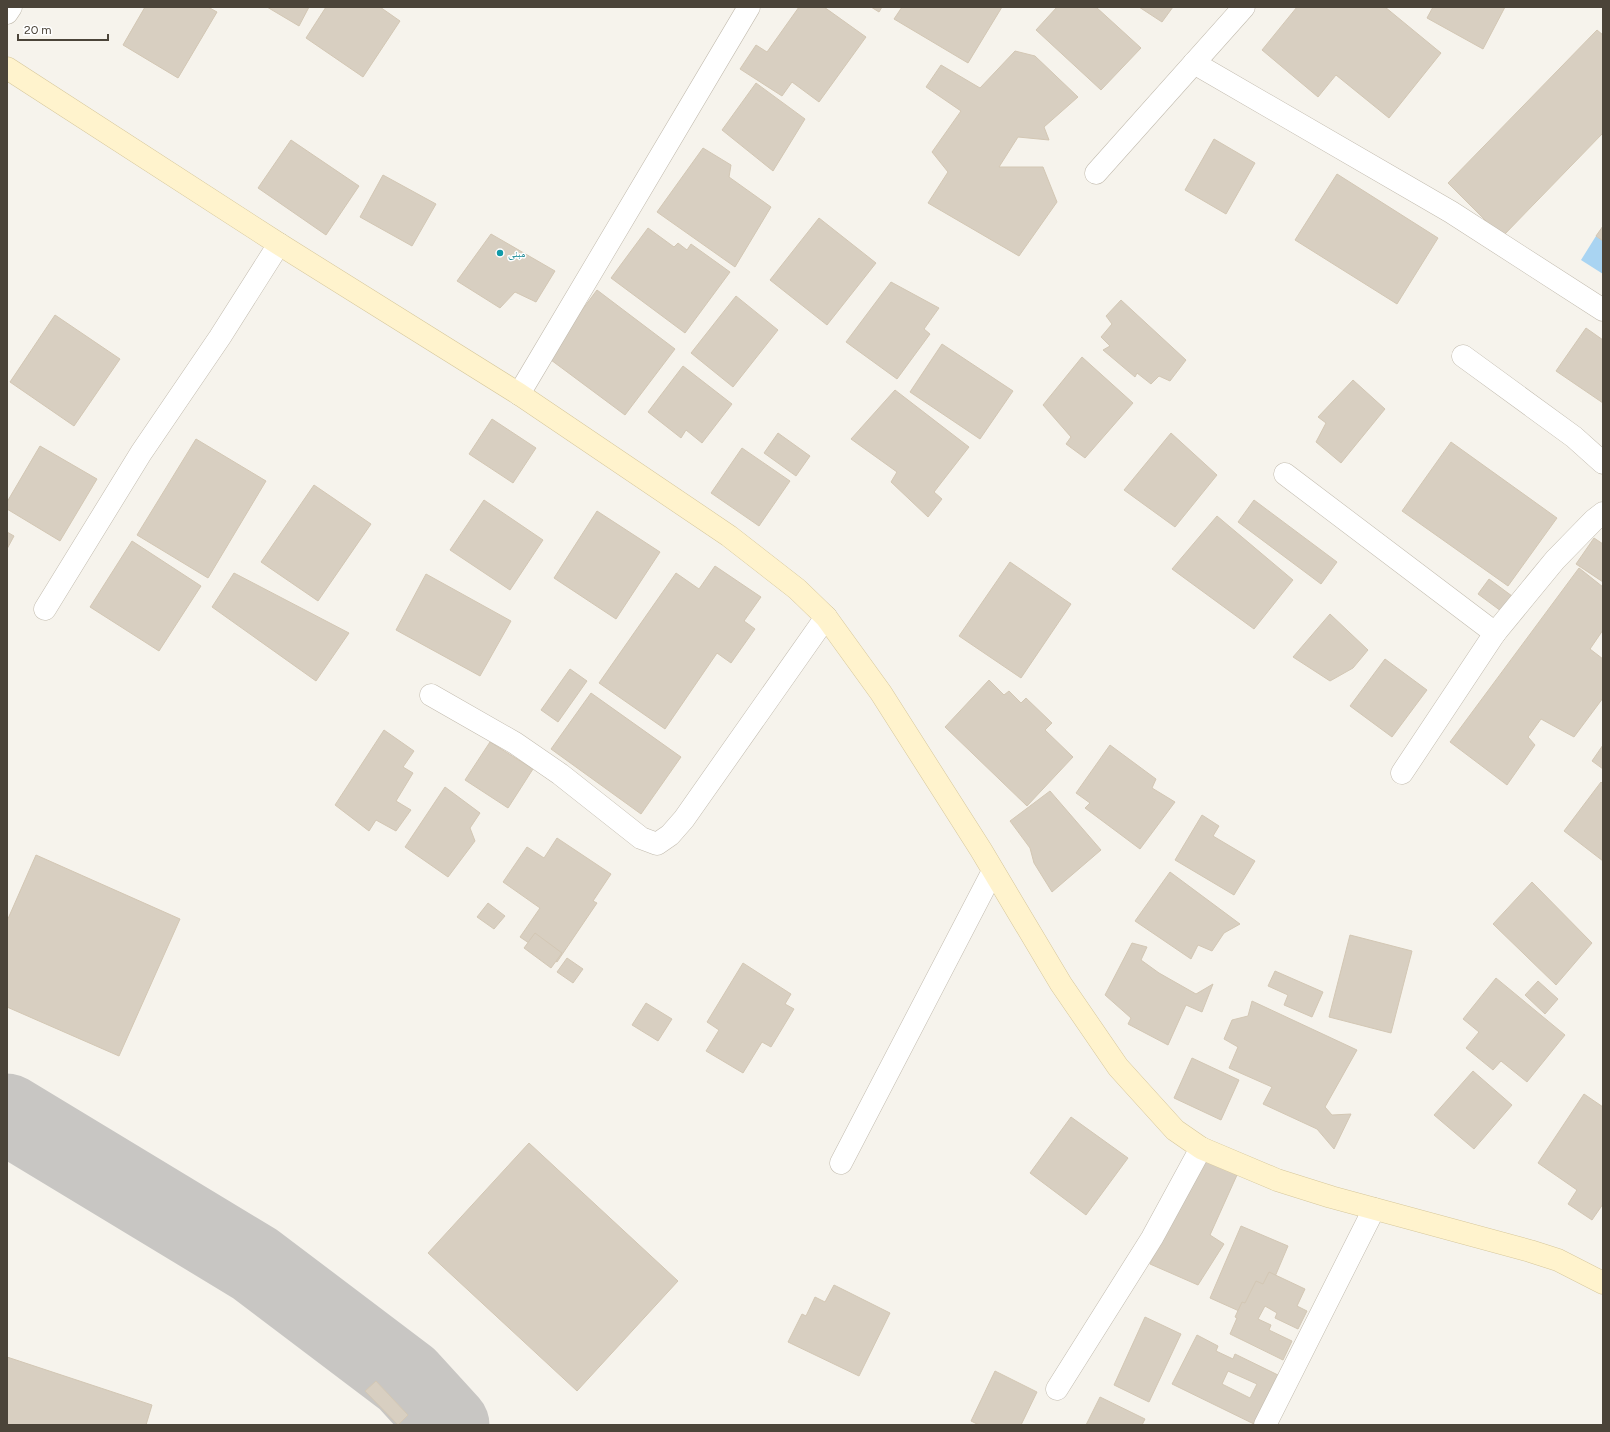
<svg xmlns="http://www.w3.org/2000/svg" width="1610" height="1432" viewBox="0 0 1610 1432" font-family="Figtree,'Noto Naskh Arabic',sans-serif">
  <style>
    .water { fill: #a9d4f2 }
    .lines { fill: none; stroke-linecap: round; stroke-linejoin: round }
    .taxiway { stroke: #c8c6c3; stroke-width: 81 }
    .building { fill: #d8cfc1; stroke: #d3c7b4; fill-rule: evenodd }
    .minor-casing { stroke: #c2bbae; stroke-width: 23 }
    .secondary-casing { stroke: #d6c79b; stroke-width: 23 }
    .minor { stroke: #fff; stroke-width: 22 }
    .secondary { stroke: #fff3cd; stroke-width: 22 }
    .culture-dot { fill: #0f9aa8; stroke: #fff; stroke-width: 1.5 }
    .labels { text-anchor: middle; stroke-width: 3; stroke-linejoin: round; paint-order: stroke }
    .culture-label { font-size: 10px; fill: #0d838f; stroke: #fff; text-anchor: start }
  </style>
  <rect width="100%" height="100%" fill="#f6f3ec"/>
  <path class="water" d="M1596 236 1603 241V274L1581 260Z"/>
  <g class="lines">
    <path class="taxiway" d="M7 1114 255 1264 407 1379 449 1425"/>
  </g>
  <g class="building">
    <path d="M145 7H208L217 12 178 78 123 45Z"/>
    <path d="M267 7H309L299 26Z"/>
    <path d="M326 7H380L400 21 363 77 306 38Z"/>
    <path d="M799 7H824L866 37 819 102 792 82 782 96 740 69 756 45 767 52Z"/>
    <path d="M871 7H882L879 12Z"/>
    <path d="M902 7H1002L968 63 894 19Z"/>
    <path d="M1057 7H1096L1141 48 1101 90 1036 30Z"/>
    <path d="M1139 7H1173L1162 22Z"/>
    <path d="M1297 7H1385L1441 53 1389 118 1336 75 1318 97 1262 50Z"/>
    <path d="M1433 7H1505L1483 49 1427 18Z"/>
    <path d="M1597 30 1603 35V133L1502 237 1448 183Z"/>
    <path d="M1015 51 1035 56 1078 97 1044 127 1049 140 1018 137 999 167H1043L1057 202 1019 256 928 203 948 172 932 152 961 111 926 87 941 65 980 88Z"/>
    <path d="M756 83 805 119 773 171 722 130Z"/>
    <path d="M1214 139 1255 163 1226 214 1185 190Z"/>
    <path d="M291 140 359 186 326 235 258 188Z"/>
    <path d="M703 148 731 165 729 177 771 207 735 267 657 212Z"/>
    <path d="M1337 174 1438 238 1397 304 1295 240Z"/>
    <path d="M383 175 436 204 412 246 360 217Z"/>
    <path d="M819 218 876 263 827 325 770 280Z"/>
    <path d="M1603 226V241L1596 236Z"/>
    <path d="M648 228 674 247 678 243 687 250 691 244 730 272 685 333 611 278Z"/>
    <path d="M491 234 555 271 536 302 515 292 500 308 457 281Z"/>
    <path d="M891 282 939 308 924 329 930 334 897 379 846 342Z"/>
    <path d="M597 290 675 349 625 415 547 357Z"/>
    <path d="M736 296 778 330 733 387 691 353Z"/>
    <path d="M1121 300 1186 360 1170 381 1159 376 1151 384 1137 373 1135 377 1103 350 1110 346 1101 337 1112 324 1106 316Z"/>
    <path d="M55 315 120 359 74 426 10 382Z"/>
    <path d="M1586 328 1603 340V403L1556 371Z"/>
    <path d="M942 344 1013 391 980 439 910 392Z"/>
    <path d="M1082 357 1133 403 1085 458 1066 444 1071 437 1043 405Z"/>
    <path d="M683 366 732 404 702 443 686 430 681 438 648 412Z"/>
    <path d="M1353 380 1385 409 1341 463 1316 442 1326 423 1318 417Z"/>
    <path d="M895 390 969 447 934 492 942 499 928 517 891 482 897 472 851 439Z"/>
    <path d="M492 419 536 448 513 483 469 454Z"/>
    <path d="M778 433 810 456 796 476 764 453Z"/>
    <path d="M1171 433 1217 475 1175 527 1124 490Z"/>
    <path d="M196 439 266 481 208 578 137 535Z"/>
    <path d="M1451 442 1557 518 1508 586 1402 511Z"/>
    <path d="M40 446 97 479 60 541 7 509V502Z"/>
    <path d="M742 448 790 481 759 526 711 493Z"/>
    <path d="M314 485 371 524 318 601 261 562Z"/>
    <path d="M484 500 543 540 510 590 450 550Z"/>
    <path d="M1254 500 1337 562 1321 584 1238 522Z"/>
    <path d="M597 511 660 552 616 619 554 578Z"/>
    <path d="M1217 516 1293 580 1254 629 1172 569Z"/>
    <path d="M7 532 14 536 7 549Z"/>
    <path d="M1594 538 1603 544V582L1576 564Z"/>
    <path d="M132 541 201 586 159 651 90 607Z"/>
    <path d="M1010 562 1071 604 1021 678 959 636Z"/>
    <path d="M715 566 761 597 744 621 755 629 731 663 717 653 665 729 599 683 676 573 699 589Z"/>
    <path d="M1579 568 1603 587V630L1590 649 1603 659V698L1574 737 1541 719 1528 737 1535 745 1507 785 1450 742Z"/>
    <path d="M234 573 349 633 316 681 212 607Z"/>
    <path d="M426 574 511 621 480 676 396 630Z"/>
    <path d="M1489 579 1512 596 1501 611 1478 594Z"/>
    <path d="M1330 614 1368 650 1353 668 1330 681 1293 657Z"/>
    <path d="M1385 659 1427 690 1392 737 1350 706Z"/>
    <path d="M570 669 587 681 558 722 541 710Z"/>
    <path d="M989 680 1004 695 1009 691 1021 703 1026 698 1052 723 1045 730 1073 757 1027 806 945 727Z"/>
    <path d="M591 693 681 757 641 814 551 749Z"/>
    <path d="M384 730 414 751 403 767 413 773 396 801 411 810 396 831 376 820 369 831 335 805Z"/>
    <path d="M490 742 533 769 508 808 465 780Z"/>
    <path d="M1110 745 1156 779 1152 788 1175 802 1140 849 1085 808 1090 803 1076 793Z"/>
    <path d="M1603 745V769L1592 761Z"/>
    <path d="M1601 782 1603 784V861L1564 831Z"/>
    <path d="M445 787 480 813 470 828 475 841 448 877 405 847Z"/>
    <path d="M1050 791 1101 850 1052 892 1034 863 1030 848 1010 821Z"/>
    <path d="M1202 815 1219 826 1213 836 1255 861 1234 895 1175 860Z"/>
    <path d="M557 838 611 874 593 901 597 903 557 962 520 937 540 908 503 882 527 847 544 858Z"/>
    <path d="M36 855 180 919 119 1056 7 1007V921Z"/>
    <path d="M1170 872 1240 924 1224 933 1212 951 1198 945 1191 959 1135 921Z"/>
    <path d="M1532 882 1592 943 1556 985 1493 924Z"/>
    <path d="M488 903 505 916 494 929 477 917Z"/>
    <path d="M535 933 562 953 551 968 524 948Z"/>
    <path d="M1350 935 1412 951 1391 1033 1329 1017Z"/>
    <path d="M1132 943 1147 947 1141 960 1159 973 1196 994 1213 984 1202 1012 1186 1005 1168 1045 1128 1024 1131 1018 1105 995Z"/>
    <path d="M567 958 583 969 573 983 557 972Z"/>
    <path d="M743 963 791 994 785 1004 794 1009 771 1047 762 1042 743 1073 706 1051 719 1030 707 1022Z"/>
    <path d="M1275 971 1323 992 1312 1017 1284 1005 1288 995 1268 986Z"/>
    <path d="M1496 978 1565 1035 1527 1082 1501 1061 1493 1070 1466 1048 1479 1032 1463 1019Z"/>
    <path d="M1538 981 1558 999 1545 1014 1525 995Z"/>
    <path d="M1252 1001 1357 1050 1325 1107 1332 1115 1351 1114 1334 1149 1317 1129 1263 1104 1272 1087 1229 1068 1238 1047 1224 1039 1232 1020 1248 1016Z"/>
    <path d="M646 1003 672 1019 658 1041 632 1025Z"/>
    <path d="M1192 1058 1239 1080 1221 1120 1174 1098Z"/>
    <path d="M1473 1071 1512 1105 1474 1149 1434 1115Z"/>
    <path d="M1584 1094 1603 1107V1204L1592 1220 1568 1204 1577 1190 1538 1163Z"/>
    <path d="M1071 1117 1128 1158 1086 1215 1030 1173Z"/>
    <path d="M529 1143 678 1281 577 1391 428 1253Z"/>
    <path d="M1201 1156 1237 1175 1210 1235 1224 1244 1198 1285 1150 1264Z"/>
    <path d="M1241 1226 1288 1246 1257 1319 1210 1298Z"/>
    <path d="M1269 1272 1305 1289 1297 1306 1307 1311 1298 1329 1275 1318 1277 1313 1265 1306 1258 1319 1271 1325 1269 1330 1292 1341 1283 1360 1230 1334 1237 1318 1235 1317 1242 1302 1245 1303 1256 1281 1263 1284Z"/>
    <path d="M834 1285 890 1313 859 1376 788 1342 802 1314 806 1316 815 1297 825 1302Z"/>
    <path d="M1145 1317 1181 1334 1149 1402 1114 1385Z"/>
    <path d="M1197 1335 1218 1346 1216 1351 1233 1359 1235 1354 1280 1376 1256 1425 1172 1384ZM1228 1371 1257 1384 1250 1398 1222 1384Z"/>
    <path d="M7 1357 152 1405 146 1425H7Z"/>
    <path d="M995 1371 1037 1392 1021 1425H979L971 1421Z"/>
    <path d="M376 1381 408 1415 398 1425 365 1391Z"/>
    <path d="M1100 1397 1145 1419 1142 1425H1086Z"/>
  </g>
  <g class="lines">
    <defs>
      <g id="minor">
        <path d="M7 13 11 7"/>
        <path d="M1194 63 1451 212 1603 310"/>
        <path d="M1096 173 1244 7"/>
        <path d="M1463 356 1574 437 1603 463"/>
        <path d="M519 394 749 7"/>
        <path d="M1285 474 1495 633"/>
        <path d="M45 609 141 453 220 337 279 244"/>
        <path d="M431 695 515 743 560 774 641 838 657 844 670 835 684 819 826 617"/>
        <path d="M1402 773 1495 633 1555 560 1594 520 1603 513"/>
        <path d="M841 1163 993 871"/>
        <path d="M1057 1389 1152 1238 1201 1148"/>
        <path d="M1265 1425 1374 1209"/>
      </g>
      <path id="secondary" d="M7 68 279 244 519 394 729 536 797 589 826 617 881 693 981 850 1061 984 1118 1067 1175 1130 1201 1148 1277 1180 1331 1197 1530 1251 1558 1260 1603 1283"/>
    </defs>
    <use href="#minor" class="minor-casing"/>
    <use href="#secondary" class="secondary-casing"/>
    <use href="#minor" class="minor"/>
    <use href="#secondary" class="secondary"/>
  </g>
  <circle class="culture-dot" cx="500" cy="253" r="4"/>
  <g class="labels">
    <g class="culture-label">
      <text x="508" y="257">مبنى</text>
    </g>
  </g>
  <rect width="1610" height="1432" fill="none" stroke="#4b4439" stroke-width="16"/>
  <path d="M18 34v6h90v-6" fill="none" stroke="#4b4439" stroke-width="2"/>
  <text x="24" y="34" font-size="12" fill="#4b4439" stroke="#ffffff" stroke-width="3" paint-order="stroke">20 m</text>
</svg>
